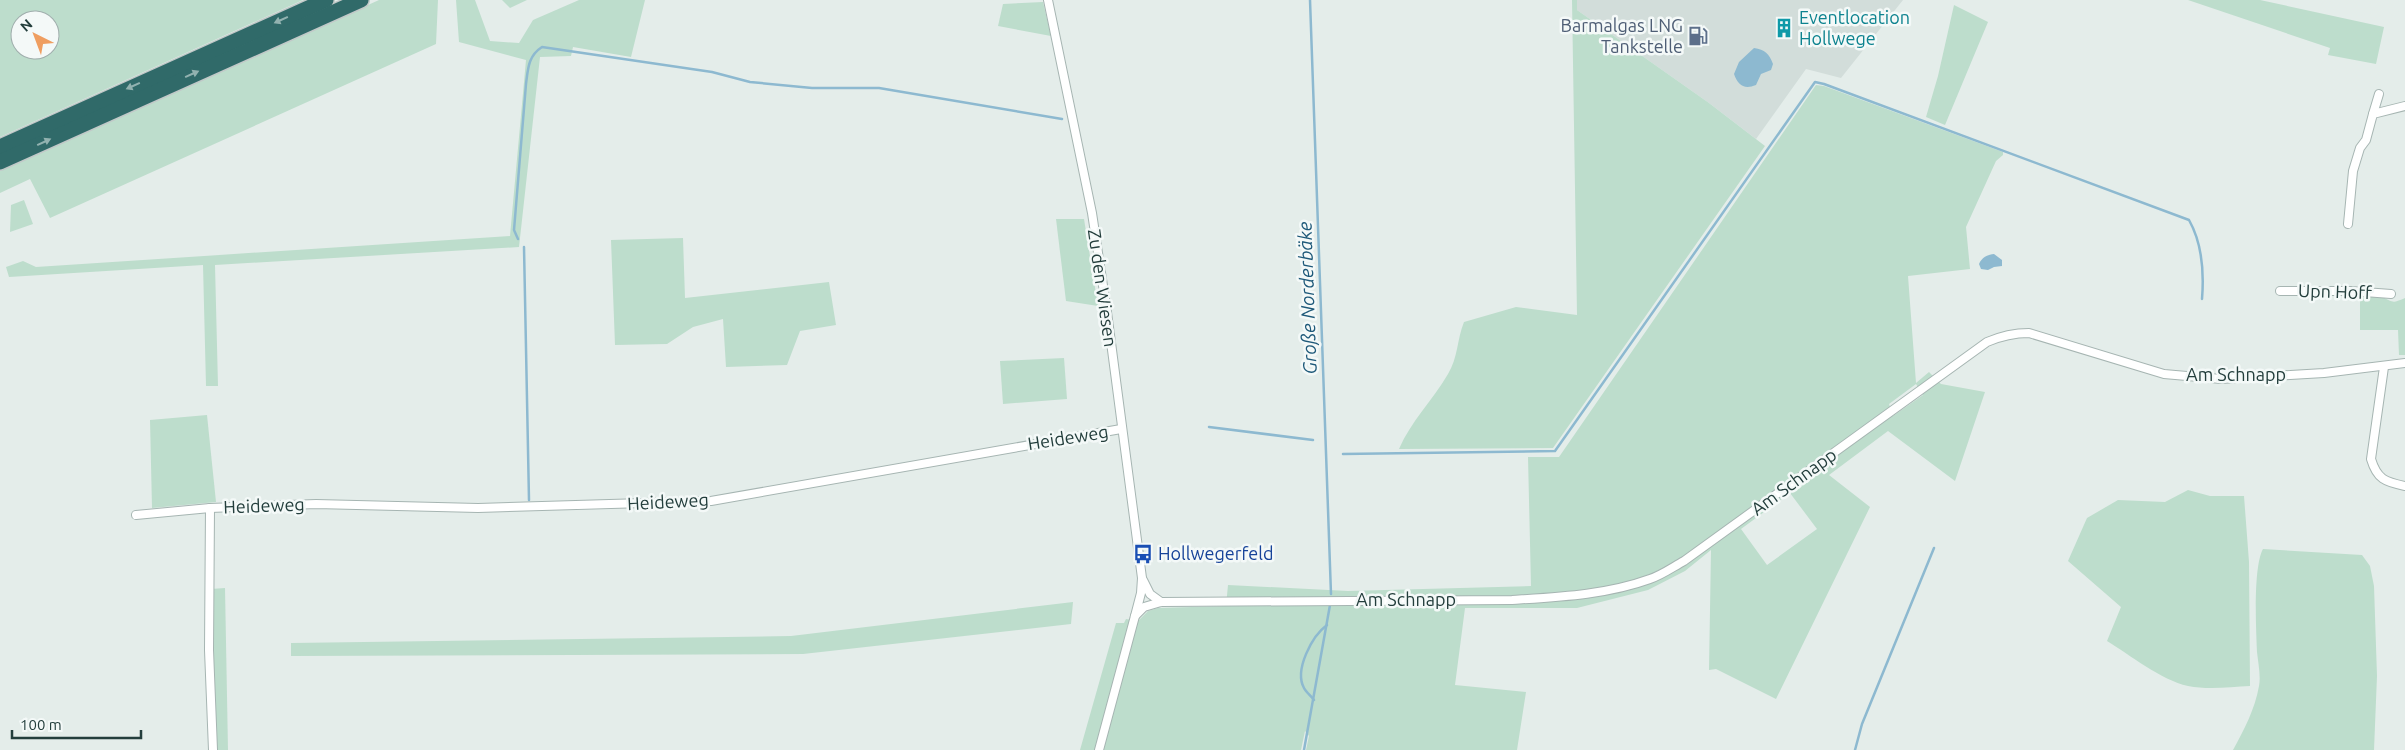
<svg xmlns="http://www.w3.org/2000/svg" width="2405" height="750" viewBox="0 0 2405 750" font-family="Ubuntu,sans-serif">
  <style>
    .built { fill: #d2ddda }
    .green { fill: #bdddcc; fill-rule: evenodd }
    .water { fill: #8db9d0 }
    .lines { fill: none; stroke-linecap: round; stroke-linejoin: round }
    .stream { stroke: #8db9d0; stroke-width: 2.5 }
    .street-casing { stroke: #a6b5b2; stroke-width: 10 }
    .highway-casing { stroke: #c1c9c8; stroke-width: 18 }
    .street { stroke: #fff; stroke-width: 8 }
    .highway { stroke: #306a69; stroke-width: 15 }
    .oneway { fill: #92b2b0 }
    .labels { text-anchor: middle; stroke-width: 5; stroke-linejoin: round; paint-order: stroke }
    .culture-label { font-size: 18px; fill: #0d838f; stroke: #f4f9f8; text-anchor: start }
    .service-label { font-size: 18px; fill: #4e5e75; stroke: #f4f9f8; text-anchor: end }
    .street-label { font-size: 18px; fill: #233e3c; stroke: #f4f9f8 }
    .transit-label { font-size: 18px; fill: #164399; stroke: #f4f9f8; text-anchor: start }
    .water-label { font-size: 19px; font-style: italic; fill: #1e5979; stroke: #f4f9f8 }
  </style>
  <rect width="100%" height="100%" fill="#e4edea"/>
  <path class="built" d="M1577 0H1903L1841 78 1806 69 1756 139 1709 103 1577 10Z"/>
  <g class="green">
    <path d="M0 0H303L0 137ZM20 20H50V50H20Z"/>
    <path d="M379 0H438L436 44 50 218 30 179 0 193V171Z"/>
    <path d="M456 0H475L490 41 519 43 533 20 579 0H645L631 57 573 47 571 56 540 57 519 247 215 265 218 386H206L203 265 9 277 6 267 23 261 36 267 510 236 526 60 459 42Z"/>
    <path d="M502 0H527L510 8Z"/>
    <path d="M1572 0H1577V10L1709 103 1765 146 1553 448 1399 449C1411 421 1433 400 1448 374 1458 358 1457 339 1464 322L1516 307 1577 315Z"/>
    <path d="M2188 0H2260L2384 27 2376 64 2328 55 2330 48Z"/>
    <path d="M1043 2 1051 36 998 26 1003 4Z"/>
    <path d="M1954 5 1988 22 1945 125 1926 117 1938 76Z"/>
    <path d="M1816 85 1824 86 2003 152V155L1996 161 1966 227 1970 269 1908 276 1916 383 1929 372 1941 384 1985 392 1955 481 1888 431 1829 475 1870 507 1776 699 1716 669 1709 670 1711 550 1685 571 1648 590 1577 608H1465L1455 685 1526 692 1517 750H1306L1309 736 1305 731 1301 750H1080L1116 623H1124L1126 619 1138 621 1148 611 1158 608 1226 606 1228 585 1348 591 1531 586 1528 457H1559ZM1916 384 1923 395 1893 416 1889 404ZM1790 493 1817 529 1767 565 1741 529Z"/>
    <path d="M24 200 33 224 10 232 11 205Z"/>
    <path d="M1056 219H1084L1098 306 1066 301Z"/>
    <path d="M683 238 685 298 829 282 836 325 800 331 787 365 726 367 723 319 693 327 667 344 615 345 611 240Z"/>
    <path d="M2360 294C2366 295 2376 295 2382 297 2394 302 2391 304 2405 298V355H2399L2398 330H2360Z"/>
    <path d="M1064 358 1067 399 1003 404 1000 361Z"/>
    <path d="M207 415 216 502 152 508 150 420Z"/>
    <path d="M2188 490 2210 496H2244L2249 562 2250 686C2230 687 2208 690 2188 686 2161 680 2130 655 2107 641L2121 607 2068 561 2087 518 2118 500 2165 502Z"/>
    <path d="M2263 549 2362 555 2370 566 2374 586 2377 676 2374 750H2233C2244 730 2255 709 2259 686 2261 676 2258 662 2257 652 2256 629 2253 567 2263 549Z"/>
    <path d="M225 588 228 750H208L211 589Z"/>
    <path d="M1073 602 1071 624 803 654 291 656V643L791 636Z"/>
  </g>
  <g class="water">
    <path d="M1754 48C1765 50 1769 53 1773 64L1771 70 1761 74 1756 85C1744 90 1738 85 1734 74L1739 62Z"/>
    <path d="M1994 254 2002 260V266L1994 267 1988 270 1981 269 1979 264C1982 257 1987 255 1994 254Z"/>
  </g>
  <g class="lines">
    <g class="stream">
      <path d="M1310 0 1331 594"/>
      <path d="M518 239 514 230 526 84C528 69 528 56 542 47L712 72 750 82 812 88H879L1062 119"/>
      <path d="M524 247 529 500"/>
      <path d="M1209 427 1313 440"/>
      <path d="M1343 454 1555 451 1815 82 1824 84 2189 220C2202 243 2204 274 2202 299"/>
      <path d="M1314 700C1311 696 1306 692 1304 688 1294 670 1312 636 1327 625"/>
      <path d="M1304 750 1330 605"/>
      <path d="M1855 750 1862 724 1934 548"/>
    </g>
    <defs>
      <g id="street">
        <path d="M1048 0 1092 213 1107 312 1142 578 1141 593 1135 616 1099 750"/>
        <path d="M2373 114 2379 94"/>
        <path d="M2348 224 2353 171 2360 148 2366 140 2373 114 2405 106"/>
        <path d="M2280 291H2351L2391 294"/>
        <path d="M2384 367 2371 459C2377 479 2385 482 2405 486"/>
        <path d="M210 508 209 650 213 750"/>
        <path d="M136 515 210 508 316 504 478 508 711 501 1121 429"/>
        <path d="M1143 580 1150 594 1161 602"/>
        <path d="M1135 616 1144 607 1161 602 1512 600C1558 597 1606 595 1650 579 1662 575 1673 567 1684 561L1987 342C2001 336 2013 333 2029 333L2164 374 2221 379 2324 373 2405 363"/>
      </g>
      <g id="highway">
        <path d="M0 147 326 0"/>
        <path d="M0 162 361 0"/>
      </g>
    </defs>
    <use href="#street" class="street-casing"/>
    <use href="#highway" class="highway-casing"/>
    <use href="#street" class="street"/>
    <use href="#highway" class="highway"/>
  </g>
  <defs><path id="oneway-solid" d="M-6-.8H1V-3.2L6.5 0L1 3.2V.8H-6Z" transform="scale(1.25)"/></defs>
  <g class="oneway">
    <use href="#oneway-solid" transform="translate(281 20) rotate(156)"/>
    <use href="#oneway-solid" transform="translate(192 74) rotate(-24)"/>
    <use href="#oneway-solid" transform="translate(133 86) rotate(156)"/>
    <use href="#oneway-solid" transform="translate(44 142) rotate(-25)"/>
  </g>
  <defs>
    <symbol id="building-bare" viewBox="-9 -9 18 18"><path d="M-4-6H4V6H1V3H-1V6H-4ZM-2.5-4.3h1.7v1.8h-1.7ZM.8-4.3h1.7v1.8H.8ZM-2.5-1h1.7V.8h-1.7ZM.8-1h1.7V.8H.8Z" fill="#0f9aa8" stroke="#f4f9f8" stroke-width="2.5" paint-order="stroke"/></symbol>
    <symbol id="fuel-bare" viewBox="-9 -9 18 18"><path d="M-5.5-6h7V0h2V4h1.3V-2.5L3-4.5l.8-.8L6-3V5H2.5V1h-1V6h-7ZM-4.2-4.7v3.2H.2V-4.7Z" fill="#5c6f8a" stroke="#f4f9f8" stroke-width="2.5" paint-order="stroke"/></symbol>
    <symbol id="bus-bare" viewBox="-9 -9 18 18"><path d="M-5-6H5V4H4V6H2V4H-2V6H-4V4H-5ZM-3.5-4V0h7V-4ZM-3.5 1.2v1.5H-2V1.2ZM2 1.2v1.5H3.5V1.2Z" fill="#1a4fb4" stroke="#f4f9f8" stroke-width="2.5" paint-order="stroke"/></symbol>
  </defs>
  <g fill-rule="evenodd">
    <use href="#building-bare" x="1770" y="14" width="28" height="28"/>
    <use href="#fuel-bare" x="1684" y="22" width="28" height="28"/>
    <use href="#bus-bare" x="1129" y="540" width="28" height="28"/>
  </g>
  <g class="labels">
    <g class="culture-label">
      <text x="1799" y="24">Eventlocation<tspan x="1799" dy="21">Hollwege</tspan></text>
    </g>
    <g class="service-label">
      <text x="1683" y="32">Barmalgas LNG<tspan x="1683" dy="21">Tankstelle</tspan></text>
    </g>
    <g class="street-label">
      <text transform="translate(1102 288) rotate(82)" y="6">Zu den Wiesen</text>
      <text transform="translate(2335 292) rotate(2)" y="6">Upn Hoff</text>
      <text x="2236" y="381">Am Schnapp</text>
      <text transform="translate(1068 438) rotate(-9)" y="6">Heideweg</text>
      <text transform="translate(1794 482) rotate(-36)" y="6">Am Schnapp</text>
      <text transform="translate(668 502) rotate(-3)" y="6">Heideweg</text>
      <text transform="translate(264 506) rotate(-2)" y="6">Heideweg</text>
      <text x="1406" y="606">Am Schnapp</text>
    </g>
    <g class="transit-label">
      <text x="1158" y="560">Hollwegerfeld</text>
    </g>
    <g class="water-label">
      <text transform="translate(1307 298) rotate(-92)" y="7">Große Norderbäke</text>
    </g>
  </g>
  <g transform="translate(35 35) rotate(318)"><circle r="24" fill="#f4f9f8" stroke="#a0aead"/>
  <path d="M0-4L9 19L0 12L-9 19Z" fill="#ef9e60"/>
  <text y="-8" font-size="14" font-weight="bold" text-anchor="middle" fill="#233e3c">N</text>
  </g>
  <path d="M12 730v8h129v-8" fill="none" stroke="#233e3c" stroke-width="2.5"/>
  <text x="20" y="730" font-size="15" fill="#233e3c" stroke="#f4f9f8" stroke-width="4" paint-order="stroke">100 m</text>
</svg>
